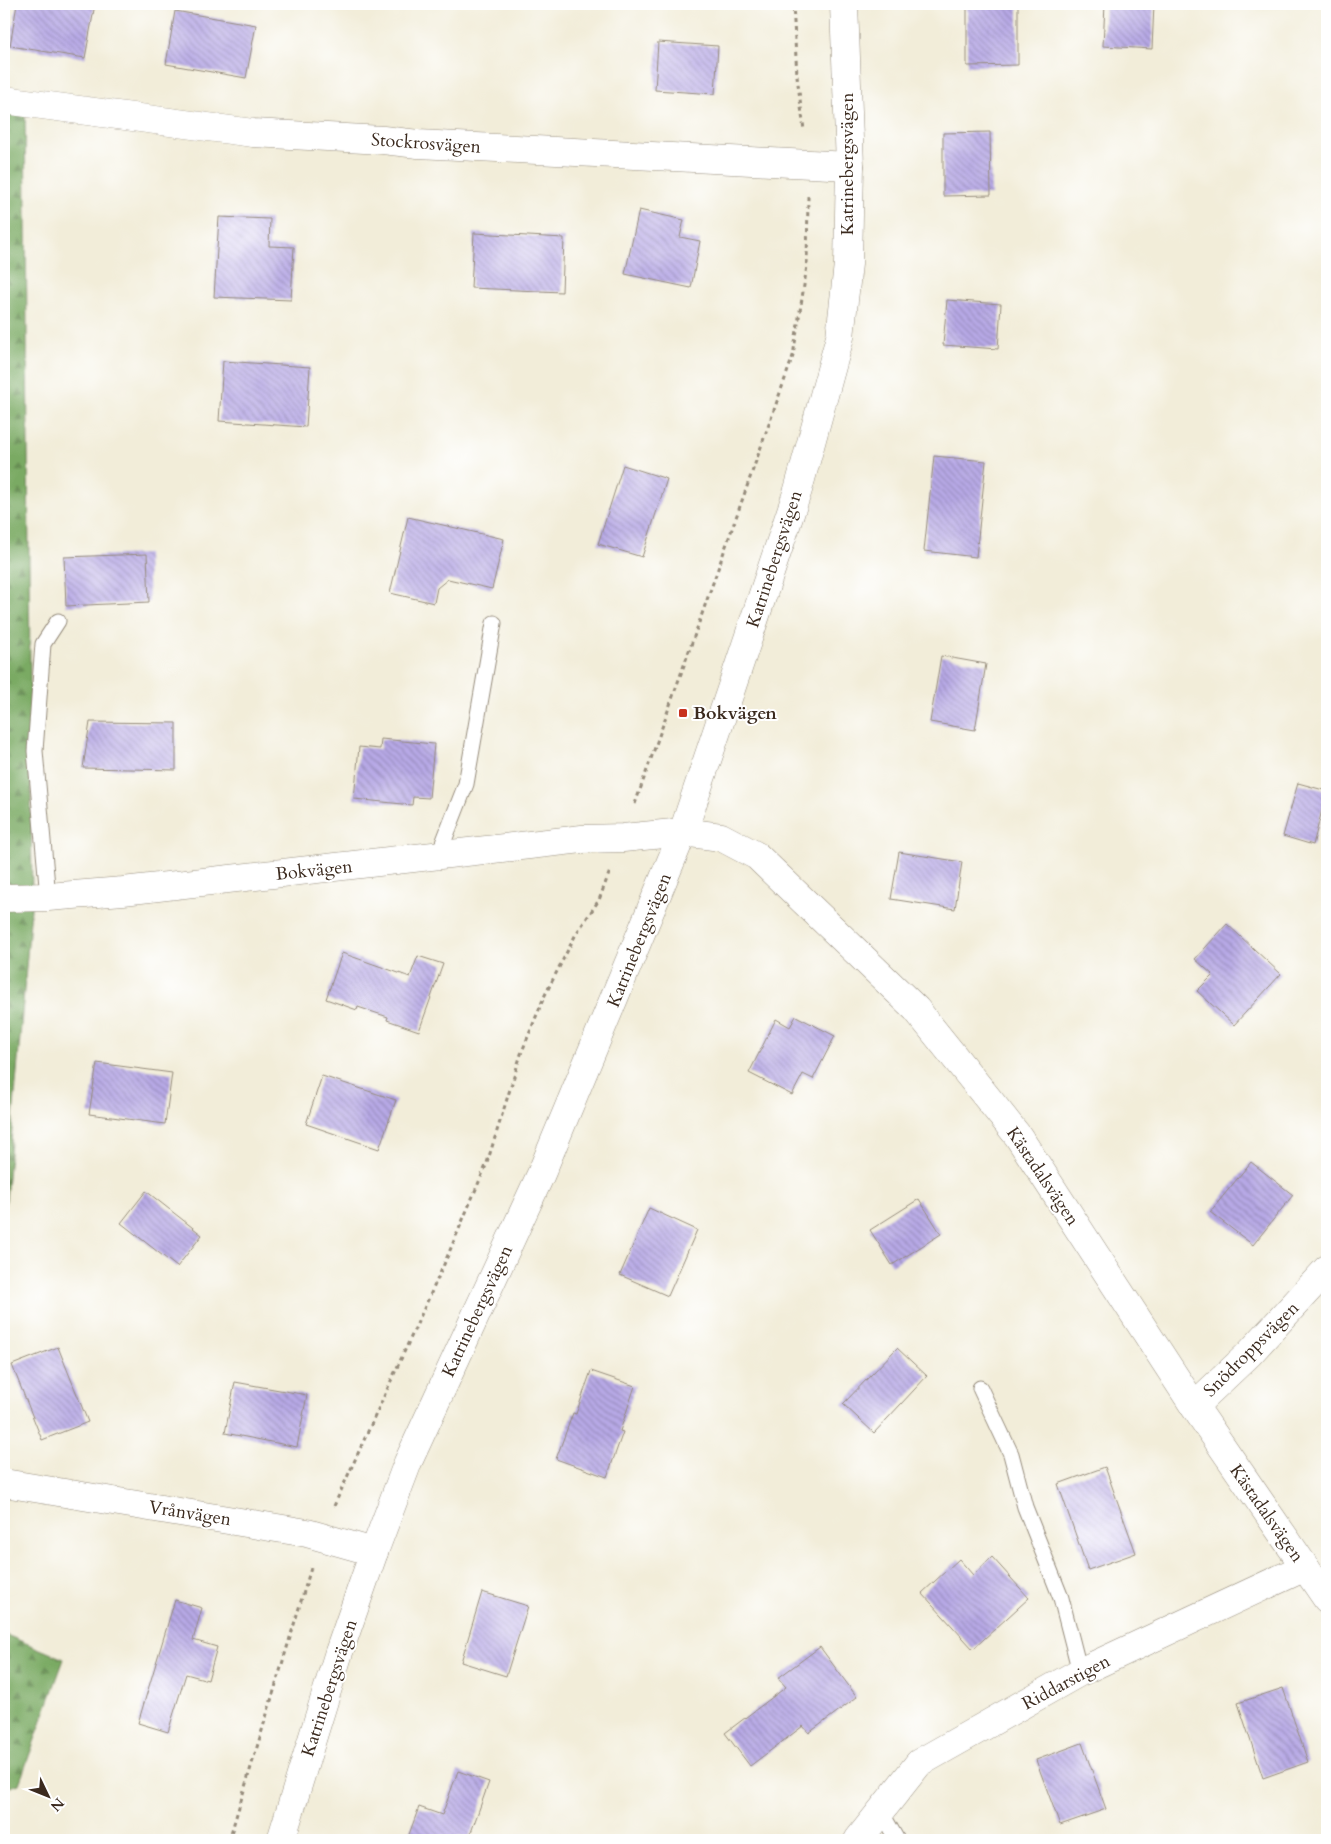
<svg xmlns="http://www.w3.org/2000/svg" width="1331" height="1844" viewBox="0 0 1331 1844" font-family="Cardo,serif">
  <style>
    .forest { fill: url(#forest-firs); stroke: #5a6a40 }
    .building { fill: url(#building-back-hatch) }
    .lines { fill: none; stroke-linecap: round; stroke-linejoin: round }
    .service-casing { stroke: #968c7c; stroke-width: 17 }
    .minor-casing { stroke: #968c7c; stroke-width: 29 }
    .tertiary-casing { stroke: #968c7c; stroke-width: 29 }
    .path { stroke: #968c7c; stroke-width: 3; stroke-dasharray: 4 4; stroke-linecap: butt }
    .service { stroke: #fff; stroke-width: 15 }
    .minor { stroke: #fff; stroke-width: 28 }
    .tertiary { stroke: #fff; stroke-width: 28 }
    .poi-dot { fill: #c8321e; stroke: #fff; stroke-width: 2 }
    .labels { text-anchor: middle; stroke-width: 4; stroke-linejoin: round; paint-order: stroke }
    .street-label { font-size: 18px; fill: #3b2a1e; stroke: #fff }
    .poi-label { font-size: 18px; font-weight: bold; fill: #3b2a1e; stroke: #fff; text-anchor: start }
  </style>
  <defs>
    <pattern id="forest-firs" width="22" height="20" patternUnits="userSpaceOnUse" patternTransform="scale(1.25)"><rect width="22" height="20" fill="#7aaa63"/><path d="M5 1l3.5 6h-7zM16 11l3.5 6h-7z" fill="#658b51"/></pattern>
    <pattern id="building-back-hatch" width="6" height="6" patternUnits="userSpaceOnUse" patternTransform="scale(1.25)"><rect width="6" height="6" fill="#b7a9e6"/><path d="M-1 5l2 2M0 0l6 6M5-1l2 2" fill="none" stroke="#968aba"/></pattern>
  </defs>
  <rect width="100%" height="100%" fill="#fff"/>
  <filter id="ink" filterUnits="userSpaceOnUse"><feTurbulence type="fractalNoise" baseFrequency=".02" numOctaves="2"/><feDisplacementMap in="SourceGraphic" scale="10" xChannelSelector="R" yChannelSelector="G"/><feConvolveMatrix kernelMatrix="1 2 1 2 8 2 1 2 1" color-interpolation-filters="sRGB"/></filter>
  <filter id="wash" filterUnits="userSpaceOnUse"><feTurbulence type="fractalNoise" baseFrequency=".0096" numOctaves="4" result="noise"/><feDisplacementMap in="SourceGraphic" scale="20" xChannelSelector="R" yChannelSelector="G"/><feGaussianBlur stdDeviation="1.12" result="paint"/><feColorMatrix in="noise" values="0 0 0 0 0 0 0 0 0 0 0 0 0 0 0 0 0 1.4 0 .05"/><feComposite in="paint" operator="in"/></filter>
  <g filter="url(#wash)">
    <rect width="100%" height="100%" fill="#f2edd9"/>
    <g class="forest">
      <path d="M4 100 25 102 32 898 6 1200 4 1206Z"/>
      <path d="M4 1634 64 1659 19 1784 4 1789Z"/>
    </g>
    <g id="blocks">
      <g class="building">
        <path d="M17 4H95L85 58 10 46Z"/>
        <path d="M967 4H1018V65L967 66Z"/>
        <path d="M1105 4H1154L1152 49 1103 46Z"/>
        <path d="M175 11 256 25 246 78 166 64Z"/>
        <path d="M658 42 718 46 715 94 655 90Z"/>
        <path d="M990 132 991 195 943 196V133Z"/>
        <path d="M639 210 684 220 680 237 700 241 691 288 625 274Z"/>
        <path d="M219 217 270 219 269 246 294 247 291 300 214 297Z"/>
        <path d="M474 233 564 238 562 292 471 288Z"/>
        <path d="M947 300 1001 304 998 349 943 345Z"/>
        <path d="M223 361 310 367 306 427 219 421Z"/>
        <path d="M934 456 986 461 976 557 924 551Z"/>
        <path d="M623 465 667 479 642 557 598 544Z"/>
        <path d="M408 517 504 539 492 589 448 579 437 588 434 603 390 593Z"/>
        <path d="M147 554 149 602 66 606 64 557Z"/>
        <path d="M941 656 986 664 975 730 930 722Z"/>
        <path d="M90 722 176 723V770L83 768Z"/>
        <path d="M381 739 434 744 429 798 413 797 412 805 354 799 359 747 380 749Z"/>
        <path d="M1298 783 1327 791 1313 845 1283 836Z"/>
        <path d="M899 852 962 862 955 909 891 899Z"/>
        <path d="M1227 924 1281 974 1234 1025 1197 991 1213 975 1195 959Z"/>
        <path d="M342 953 410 977 418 956 443 964 419 1031 387 1020 388 1017 358 1007 357 1010 326 999Z"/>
        <path d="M796 1016 835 1036 813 1079 803 1074 792 1095 749 1073 776 1019 790 1027Z"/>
        <path d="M97 1063 172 1073 165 1124 89 1114Z"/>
        <path d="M322 1076 396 1100 379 1149 306 1124Z"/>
        <path d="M1251 1162 1293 1195 1253 1245 1210 1212Z"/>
        <path d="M146 1191 202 1235 177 1267 121 1223Z"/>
        <path d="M919 1199 941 1234 892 1265 870 1230Z"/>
        <path d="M649 1208 697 1230 668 1296 620 1275Z"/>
        <path d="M58 1347 88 1422 42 1440 12 1365Z"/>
        <path d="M897 1348 927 1376 874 1433 843 1404Z"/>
        <path d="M591 1371 635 1386 620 1431 623 1432 607 1477 556 1459 573 1413 576 1414Z"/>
        <path d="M235 1382 307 1395 297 1447 225 1433Z"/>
        <path d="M1105 1467 1136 1553 1088 1570 1058 1484Z"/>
        <path d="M992 1557 1029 1598 973 1649 922 1593 959 1559 973 1575Z"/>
        <path d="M482 1592 528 1606 506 1676 461 1662Z"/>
        <path d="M175 1600 202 1608 193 1640 217 1647 208 1680 186 1674 168 1732 138 1723Z"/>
        <path d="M820 1647 857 1697 809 1733 803 1726 750 1766 725 1733 786 1687 778 1678Z"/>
        <path d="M1283 1688 1308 1762 1263 1778 1238 1703Z"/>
        <path d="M1082 1743 1106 1809 1060 1825 1036 1760Z"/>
        <path d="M458 1771 489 1782 469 1838 459 1835 457 1840H407L419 1807 442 1815Z"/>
      </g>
    </g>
  </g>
  <g filter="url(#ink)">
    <use href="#blocks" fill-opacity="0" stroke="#968c7c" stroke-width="1"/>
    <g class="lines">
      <defs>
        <g id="service">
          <path d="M438 856 466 784 494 623"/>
          <path d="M48 897 35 751 43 644 58 621"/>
          <path d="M980 1388 1011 1454 1025 1507 1061 1598 1080 1672"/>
          <path d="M881 1812 897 1840"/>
        </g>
        <g id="minor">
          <path d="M4 100 253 133 383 140 418 144 850 166"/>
          <path d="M4 898 48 897 123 891 582 839 623 838 683 832 721 837 757 856 916 1009 1018 1136 1194 1406 1327 1599"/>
          <path d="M1194 1406 1249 1354 1327 1269"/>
          <path d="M4 1483 307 1533 374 1552"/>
          <path d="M858 1840 919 1763 1080 1672 1305 1567"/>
        </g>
        <path id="tertiary" d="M281 1840 339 1652 374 1552 408 1462 541 1174 683 832 798 490 840 337 848 264 850 166 844 4"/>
      </defs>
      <use href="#service" class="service-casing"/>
      <use href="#minor" class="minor-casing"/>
      <use href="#tertiary" class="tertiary-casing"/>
      <g class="path">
        <path d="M793 4 797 76 804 130"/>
        <path d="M635 804 793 356 807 266 808 196"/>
        <path d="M334 1506 442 1269 487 1163 521 1054 544 997 576 934 599 900 610 871"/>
        <path d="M229 1840 311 1568"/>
      </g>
      <use href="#service" class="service"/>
      <use href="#minor" class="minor"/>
      <use href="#tertiary" class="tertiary"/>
    </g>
  </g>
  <rect class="poi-dot" x="678" y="708" width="10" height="10" rx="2.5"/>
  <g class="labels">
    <g class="street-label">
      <text transform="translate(426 143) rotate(4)" y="6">Stockrosvägen</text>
      <text transform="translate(847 164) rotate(-90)" y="6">Katrinebergsvägen</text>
      <text transform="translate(774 559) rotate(-72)" y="6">Katrinebergsvägen</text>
      <text transform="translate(314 870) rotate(-6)" y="6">Bokvägen</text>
      <text transform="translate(639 940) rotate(-68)" y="6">Katrinebergsvägen</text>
      <text transform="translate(1043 1176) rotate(56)" y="6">Kästadalsvägen</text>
      <text transform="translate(477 1311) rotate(-65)" y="6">Katrinebergsvägen</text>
      <text transform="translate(1251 1349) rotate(-45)" y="6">Snödroppsvägen</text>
      <text transform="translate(190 1513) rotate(9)" y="6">Vrånvägen</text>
      <text transform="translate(1267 1513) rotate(55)" y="6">Kästadalsvägen</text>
      <text transform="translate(1066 1682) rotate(-28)" y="6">Riddarstigen</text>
      <text transform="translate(329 1688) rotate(-72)" y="6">Katrinebergsvägen</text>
    </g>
    <g class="poi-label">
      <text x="693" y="719">Bokvägen</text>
    </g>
  </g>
  <rect width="1331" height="1844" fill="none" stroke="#fff" stroke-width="20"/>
  <g transform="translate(48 1796) rotate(133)" stroke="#ffffff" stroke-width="4" paint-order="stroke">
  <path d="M0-4L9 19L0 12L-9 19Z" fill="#3b2a1e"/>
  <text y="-8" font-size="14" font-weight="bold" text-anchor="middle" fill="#3b2a1e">N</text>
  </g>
</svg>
